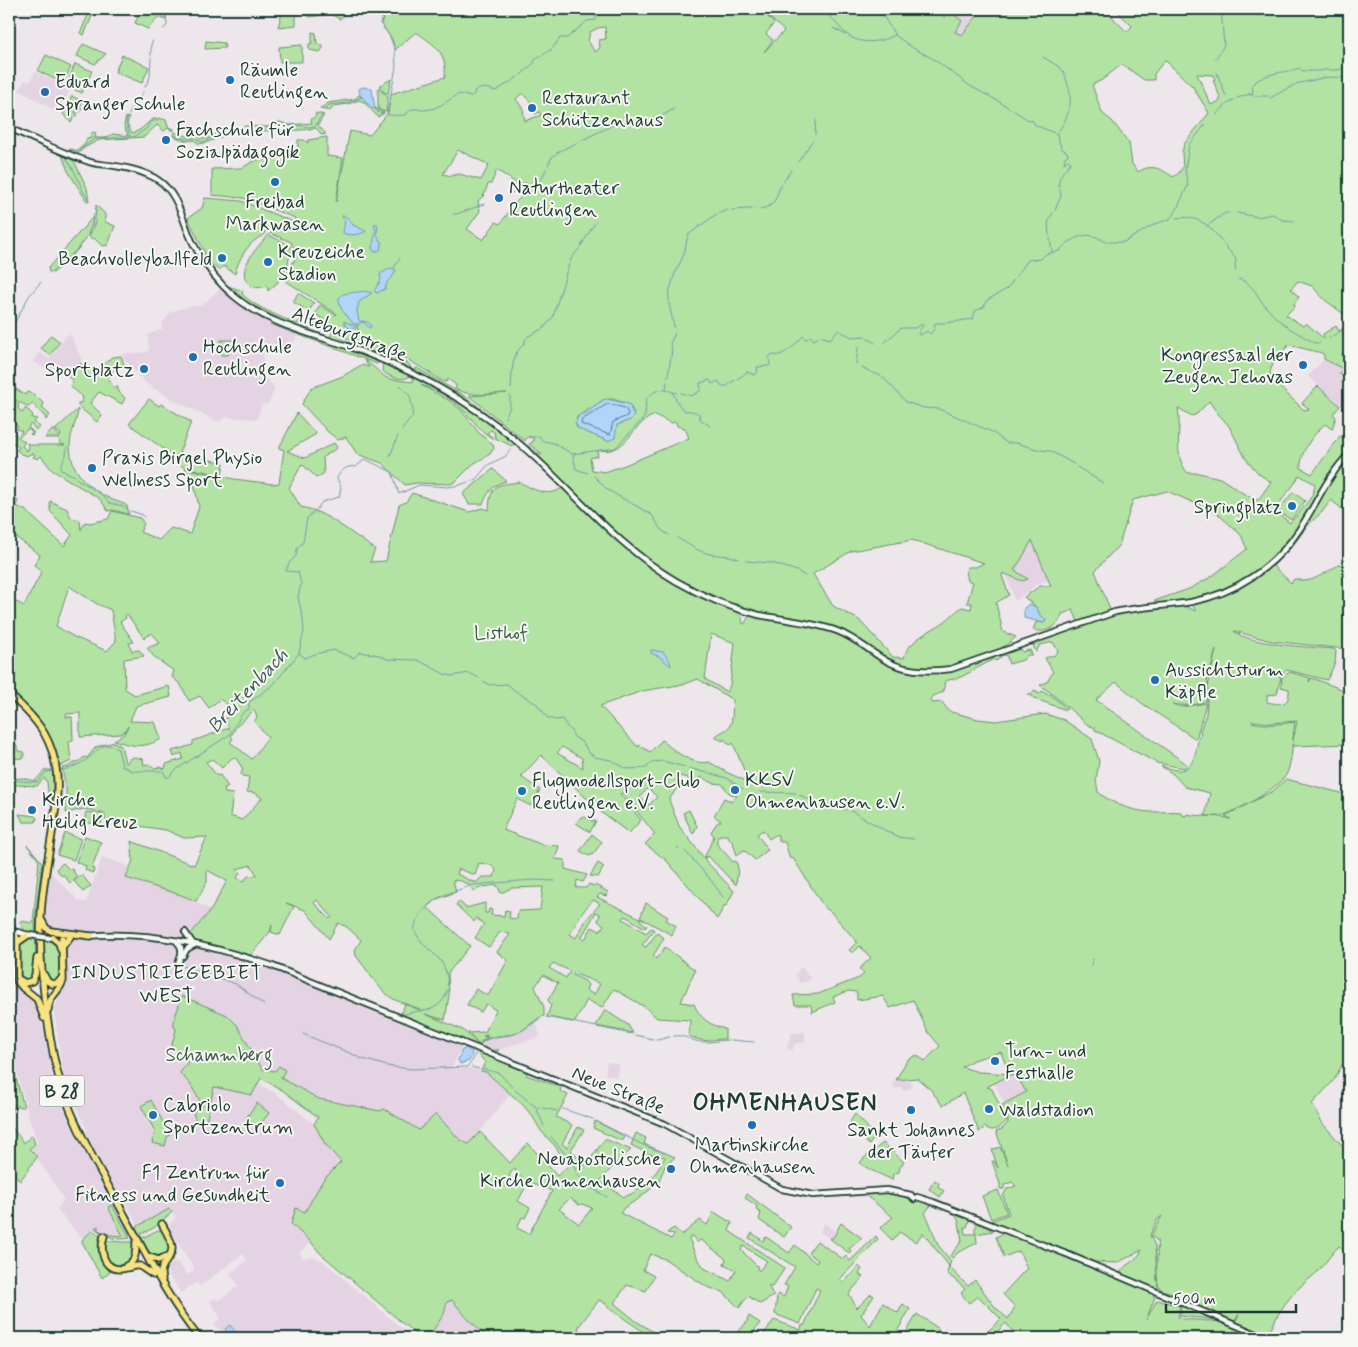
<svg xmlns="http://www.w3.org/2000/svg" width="1358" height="1347" viewBox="0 0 1358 1347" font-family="Mynerve,sans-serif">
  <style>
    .built { fill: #e3d3e3 }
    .green { fill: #b2e3a3; stroke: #68906c; fill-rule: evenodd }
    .water { fill: #b0d5f9; stroke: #7698aa }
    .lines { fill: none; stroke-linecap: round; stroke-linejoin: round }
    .shore { stroke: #597a83; stroke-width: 1 }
    .stream { stroke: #7698aa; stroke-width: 1 }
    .secondary-casing { stroke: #1f3d34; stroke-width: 8 }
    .trunk-casing { stroke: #1f3d34; stroke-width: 9 }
    .secondary { stroke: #f6f6f2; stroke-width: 4.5 }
    .trunk { stroke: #f8e281; stroke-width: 5.5 }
    .secondary-bridge-casing { stroke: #1f3d34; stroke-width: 8; stroke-linecap: butt }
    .secondary-bridge { stroke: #f6f6f2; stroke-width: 4.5 }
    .poi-dot { fill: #1f6fb2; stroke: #f6f6f2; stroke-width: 2 }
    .labels { text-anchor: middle; stroke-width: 4; stroke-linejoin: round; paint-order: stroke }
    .shield { fill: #f6f6f2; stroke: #60746d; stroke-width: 1 }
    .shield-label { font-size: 18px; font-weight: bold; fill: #1f3d34 }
    .poi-label { font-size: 19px; fill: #1f3d34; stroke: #f6f6f2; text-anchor: start }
    .street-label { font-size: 19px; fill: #1f3d34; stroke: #f6f6f2 }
    .park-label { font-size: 19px; fill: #3c5e4a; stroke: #f6f6f2 }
    .water-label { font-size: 20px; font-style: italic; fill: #3c5b5b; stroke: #f6f6f2 }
    .neighbourhood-label { font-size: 20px; letter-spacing: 1px; fill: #1f3d34; stroke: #f6f6f2 }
    .district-label { font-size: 24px; font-weight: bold; letter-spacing: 1px; fill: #1f3d34; stroke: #f6f6f2 }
  </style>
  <rect width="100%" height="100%" fill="#ede6eb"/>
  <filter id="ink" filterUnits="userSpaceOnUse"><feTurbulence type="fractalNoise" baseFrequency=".02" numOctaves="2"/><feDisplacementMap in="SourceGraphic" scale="10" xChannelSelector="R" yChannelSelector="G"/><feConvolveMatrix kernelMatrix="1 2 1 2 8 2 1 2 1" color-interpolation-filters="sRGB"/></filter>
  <g filter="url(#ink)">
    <g class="built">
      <path d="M939 9H970L978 15 962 36 954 32 962 21 945 19Z"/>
      <path d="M35 72 71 88 57 114 47 106 19 90 25 80 30 82Z"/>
      <path d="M221 288 241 305 268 321 298 333 289 352 272 344 263 354V376L275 388 268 404H262L257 419 225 417 219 422 170 398 146 383 124 359 122 354 147 352 149 350 148 335 162 329V323L171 312 191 306H201Z"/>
      <path d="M69 333 82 360 74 372 65 374 57 368 52 373 33 361 39 352 49 359Z"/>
      <path d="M1324 359 1343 370 1339 373 1349 383V413L1308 376Z"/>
      <path d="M1032 539 1050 581 1042 582 1033 587 1015 601 1007 576 1022 581 1027 579 1014 570 1021 560Z"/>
      <path d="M102 857 131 867 126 878 182 895 211 910 189 936V941L194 947 250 962 306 982 462 1046 452 1067 453 1069 470 1068 486 1072 510 1094 478 1134 468 1144 459 1139 436 1115 419 1130 384 1109 380 1111 319 1099 281 1078 278 1066 275 1071 263 1069V1073L258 1083 279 1096 314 1124 325 1144 341 1162 323 1180 305 1212 296 1209 291 1224 311 1242 299 1253 303 1258 314 1257 323 1261 413 1338H226L214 1323 221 1318 210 1302 215 1298 218 1301 239 1286 230 1274 247 1260 243 1254 200 1286 196 1282 181 1293 168 1274V1267L172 1263 177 1262 188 1275 195 1270 170 1230V1224L176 1217 169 1209 138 1225 121 1195H119L86 1132 87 1130 71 1095 69 1081 64 1078 54 1010 64 986 66 935 43 924V888L46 868 78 900 86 903Z"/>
      <path d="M801 967 810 978 808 981 800 983 795 975Z"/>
      <path d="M9 983 19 986 32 995 40 1008 51 1072 61 1102 74 1132 112 1205 108 1208 124 1236 110 1235 96 1228 83 1239 57 1210 64 1199 37 1158 29 1149 38 1143 31 1124 12 1054 9 1038Z"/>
      <path d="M536 1021 540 1037 511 1045 502 1049H490L480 1046 482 1042 491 1038 513 1034 526 1029Z"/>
      <path d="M805 1032V1043H795L792 1051 786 1049 792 1033Z"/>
      <path d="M607 1062 619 1065 616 1077 605 1074Z"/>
      <path d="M1010 1075H1017L1026 1092 1005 1104 994 1083Z"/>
      <path d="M909 1079 913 1087 904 1091 901 1087 896 1089 892 1082Z"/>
      <path d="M824 1223 835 1232 833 1238H829L820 1232Z"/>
      <path d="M453 1300 468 1319 488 1338H428L444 1314 447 1302Z"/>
    </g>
    <g class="green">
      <path d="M91 9H95L84 35 80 33Z"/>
      <path d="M141 9H165L166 20 158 17 148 29 135 23Z"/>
      <path d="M280 9H294L297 13 296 18V25L278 27 281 17Z"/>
      <path d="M299 9H349L348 12 340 19 330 14 310 17Z"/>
      <path d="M386 9H760L774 23 766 34 773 40 764 52 784 31 765 13V9H939L945 18 951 12 962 21 955 32 962 35 978 15 970 9H1108L1114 19 1127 32 1132 26 1120 14 1122 9H1349V322L1345 315 1325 300 1312 286 1298 281 1291 289 1299 297 1294 304 1295 306 1286 315 1303 326 1306 323 1324 339 1323 334 1336 326 1339 331 1349 325V345L1341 355 1344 358 1349 351V383L1339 373 1343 369 1324 359V356L1322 353 1289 345 1275 359 1270 372 1272 380 1304 410 1309 409 1302 403 1318 386 1340 406 1333 414 1336 417 1332 429 1325 424C1313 435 1300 451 1301 468L1312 474 1340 436 1348 441 1349 432V497L1342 509 1331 500 1322 512 1309 524 1290 549 1273 566 1291 583 1294 579C1298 579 1303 581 1306 581 1322 578 1335 565 1349 560V673L1347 671 1346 667 1342 665 1345 660 1346 649 1271 641 1234 631C1249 645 1311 647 1334 649L1336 651 1335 663 1327 680 1287 670 1279 676 1281 677 1277 694 1267 695V702C1281 705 1290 706 1289 689L1281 687 1282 677 1290 672 1310 678 1309 682 1311 678 1315 679 1341 689 1349 695V744L1294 746H1292L1297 721 1271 723 1252 721V722C1266 726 1281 724 1295 722 1292 738 1293 763 1286 775 1278 788 1239 810 1224 815 1218 817 1211 816 1205 816L1210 793 1185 787 1173 774 1161 766C1166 767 1172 770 1177 770 1195 772 1196 749 1199 736L1201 735 1200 731 1206 714 1208 687 1216 649 1208 680H1206L1208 682 1206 701C1196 706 1184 706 1172 704L1181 707 1206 703 1196 739 1143 704 1116 682 1096 700 1188 765 1184 768 1157 763 1095 730V728L1088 725 1051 693 1040 685 1047 682 1053 672 1045 658 1055 655 1058 651 1053 642 1040 645 1036 652 1033 645 1044 639 1092 622 1134 610 1184 606 1196 611 1191 602 1156 605 1154 601 1189 589 1211 577 1247 549 1241 535 1217 513 1167 491 1133 500 1119 545 1095 571 1111 612 1079 624 1073 610 1062 614C1059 627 1045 634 1033 630L1036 622 1044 623 1046 620 1040 615 1036 607 1024 597 1040 586H1051L1032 540 1021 560 1014 570 1028 579 1022 581 1003 573 1002 576 1009 595 996 603 1003 632 1016 637C998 655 969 661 945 668V672L1021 649 1022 652 1030 650 1032 655H1028L1023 660 1009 664 1007 656 1004 655 1000 656 1001 658 995 661 994 659 961 677 945 681 943 692 931 697 932 703 942 702 947 709 951 712 978 719 996 721 1045 714 1064 720 1092 739 1099 761 1096 780 1098 792C1113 805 1137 813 1157 812 1165 812 1172 811 1181 812L1182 815 1186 816 1187 814C1201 817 1217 815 1231 819L1225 816 1273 791 1286 779 1349 795V1066L1343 1063 1334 1080 1312 1104 1323 1124 1349 1153V1255L1339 1246C1332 1253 1326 1262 1319 1270 1314 1276 1307 1280 1301 1286 1286 1300 1274 1318 1268 1338H1018L1006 1323 997 1332 1001 1338H990L986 1333 1001 1319 978 1296 969 1303 961 1293 965 1289 947 1273 949 1266 923 1233 916 1242 899 1232 893 1241 880 1228 893 1217 865 1195 887 1190 933 1202 935 1199 991 1221 1009 1214 1003 1196 1007 1189 1016 1186 1012 1182 1004 1185V1189H1000V1184L992 1161H994L998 1168 992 1150 1000 1147 1008 1165 996 1131 1002 1129 1008 1123V1118L1002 1105 1026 1092 1017 1076 1010 1075 987 1087 992 1089 1007 1121C1000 1127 994 1134 985 1127L979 1132 963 1093 943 1106 931 1090 917 1078 896 1080 907 1060 916 1055 925 1061 940 1046 928 1032 913 1000 890 1008 883 996 857 1000V992L848 991 833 997 835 1002 812 1012 811 1005H795L793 995 818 994 859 978 864 974 859 969 871 958 860 946 853 953 849 950 857 942 831 912 824 907 793 858 790 859 785 842H780L777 834 769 839 763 830 757 834 768 850 755 860 744 850 737 855 733 843 727 835H720L717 838V844L733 862 736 861 738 868 736 885 708 856 704 859 734 891 726 906 725 905 717 919 666 860 645 844 655 834 622 793 620 794 641 820 629 833 602 813 541 755 521 777 540 790 531 806 517 799 503 830 543 845 559 846 555 859 565 860V869L587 875 583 882 577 880 576 888H586L589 884 594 886 595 885 608 892 606 896 600 894 597 897 640 918 646 903 668 917 666 920 676 926 672 935 641 918 640 920 647 926 645 928 625 916 623 919 646 933 651 928 654 930 642 945 646 947 657 933 664 938 653 956 656 959 665 947 695 970 681 1002 694 1004C700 1019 710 1025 725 1029V1039C708 1039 707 1044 689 1036L690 1020 657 1018 645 1007 614 989 602 1008 587 1000 575 1022 547 1017 551 1005 548 1000 558 983 543 975 535 987 544 1007V1016C533 1019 527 1030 514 1034 503 1037 488 1035 480 1045L482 1041 488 1037 487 1035 483 1036 487 1037 478 1044 468 1033 485 1032 496 1010 486 1004 481 1012 467 1005 476 989 488 996 508 960 497 952 510 934 500 932 489 947 475 938 484 924 476 918 474 922 456 905 459 901 466 908 485 903V913H488L489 909 492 910 491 915 504 916 505 910 510 911 509 918 517 919 518 911 540 910 543 887 511 888 501 893 497 885 483 887 473 891 471 886 461 881 453 880 456 892 437 899 427 907 470 946 448 973 449 996 445 1020 425 1014 463 1030 480 1046 489 1050H499L495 1052 400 1016 405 1004 422 1011C412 1004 399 1004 389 996 376 986 367 969 356 956L355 950 361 940 347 927 338 923 329 939 305 910 286 903 294 906 280 935 271 932 272 925 270 932 249 957 195 943 189 936 211 910 227 881 207 870V882L196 901 181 895 126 878 133 860 131 841 194 865 207 837 184 838 166 830 106 821 105 820V813L84 809 66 813V789L62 768 68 767C72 762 80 763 84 757L87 758 96 747 114 742 121 746 125 762 127 763 129 759 134 757 143 759 144 765 148 764 155 768 160 767 165 769 166 764 183 759 182 753 174 757 172 751 193 745V741L229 728 224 719 229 716 232 709 220 699 209 708 200 696 189 701 181 685 172 677 174 671 155 658 147 648 160 643 152 633 144 638 127 614 125 616 126 618 120 622 134 642 129 643 132 651 139 650 144 656 124 659 125 689 135 695 169 686 171 697 136 706 130 721 155 722 161 739C143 749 132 746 114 740L124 734 128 726 125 731 120 734 80 737V713L66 714V717H72L73 740 69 742 71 761 61 766 56 757 50 741 9 692V598L24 606 42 571 34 565 40 555 9 532V494L18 501 16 506 25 510 64 546 72 535 50 511V501L67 509 71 518 80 520 81 530 85 522 90 523 108 519 112 511 140 518 144 524 140 532 159 540 171 528 190 534 199 507 193 479 184 468 234 479 273 484 279 483 284 450 279 448 297 413 316 434 287 451 305 458 334 443 337 448 323 457 324 473 317 478 302 464 289 488 301 507C326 511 353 535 375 549L370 562 386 561 399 505 406 502 412 493 469 512 483 508 489 510C490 483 498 485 519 482 533 489 549 499 563 487L527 450 528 446 540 455 542 454 529 444 533 442V438L530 436 526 438 525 441 469 396 507 393C490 394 471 397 455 389L456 385 448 379 446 382 442 381 427 371 388 348 377 343 348 339 330 326 331 324 315 314 320 305 336 315 337 314 283 279 297 256 291 242 265 231 264 235C249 241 238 259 235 274L224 266 219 270 212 265 206 255 188 218 202 208 205 198 241 201 294 222 295 218 243 198 212 195V169L242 168 252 162 280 152 298 151V140H304L308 143V140L327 137V156L343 158 336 202 350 131 370 135 388 113 391 94 445 77C447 52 435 45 416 32L395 50 392 39 380 23 384 19 382 17ZM605 27 606 39 599 40 600 48 595 52 588 41 590 32 598 28ZM1165 60 1193 87 1209 113 1184 144 1182 153 1183 167 1178 174 1173 177C1161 169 1152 163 1138 172L1132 164 1129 143 1112 121 1102 113 1092 85 1102 80 1122 64 1144 80H1154V74ZM1197 74 1213 75 1215 79 1213 80 1220 97V101L1211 105ZM522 93 531 102 529 103 534 109 533 110 535 114 539 112 541 115 525 121 523 109 516 99ZM458 150 489 165 481 180 459 174 451 176 443 174ZM497 170 519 185 526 183 531 187 516 202 500 224 496 222 483 240 467 229 480 211 478 201 484 195 488 184H491ZM612 399 629 404 634 413 630 420 617 425 608 441 586 432 576 427 577 417 603 400ZM1209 401 1215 410 1229 426 1246 459 1259 474 1271 482 1258 500 1246 495 1220 478 1199 473H1188C1172 457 1182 429 1178 408L1192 416 1197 414ZM655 415 671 423 676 422 677 426 685 428 689 438 625 465 605 472 592 470 590 458 598 456 597 451C602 450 607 451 612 450 630 444 636 421 655 415ZM1299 475 1315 484C1314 499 1299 512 1290 523L1276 512C1280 497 1293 490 1299 475ZM912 540 984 563 976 567H967L966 571 968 581 973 582 967 603H972L971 609 962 607C956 611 950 618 944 622 931 631 907 641 904 658L893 657 859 620 833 606 813 574 851 551ZM69 586 97 604 111 610 116 641 107 651 74 637 56 626ZM730 603 742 605V608L748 612 749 616 745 623 743 624 741 613 735 609 734 611 732 610V607ZM711 634 735 643 730 685 727 692 705 679ZM698 679 733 700C732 709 734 725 726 730 722 732 719 733 715 737L723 741 724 739 730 745 733 743 744 770 746 781 728 773 709 762C693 766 674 751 662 740L650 752 639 745 638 747 600 706 642 691 685 684ZM254 710 257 717 254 722 268 737 252 759 230 742 233 739 231 736 236 727ZM562 747 582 758 583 768 557 753ZM235 757 243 769 241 774 242 776 249 777 247 792 255 793 262 798 242 820 230 816 233 794 225 793 224 788 228 787 220 775 217 776 206 762 212 759 222 768 232 758ZM680 776 688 778 691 788 699 789 701 777 713 783 722 784 729 793 737 796 731 801 724 798 714 816 721 821 717 823 711 832 714 836 704 858 679 826 669 800 679 785 675 784 677 777ZM648 788 657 797 649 805 640 797ZM479 863 491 865 496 870 494 877H482L477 882H473L457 874 459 869 475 875ZM251 865 257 875 248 876 243 882 237 878 240 873 237 869ZM317 900 332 917 330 919 314 903ZM593 900 600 904 586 920 576 938 570 934 581 914ZM596 912 600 914 598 921 604 925 600 931 592 927 585 939 581 938ZM553 963 570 971 566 978 549 968ZM573 973 600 984 594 995 586 990 588 985 585 981 573 975ZM1001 1052 1009 1074 978 1072 962 1067 973 1060ZM933 1202 953 1210 959 1222 962 1241 950 1256 953 1258 957 1253 977 1243 976 1234 993 1231 978 1222 975 1228V1234H965L964 1227H967L970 1217 992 1222 1095 1262 1117 1263 1142 1250C1136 1263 1126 1262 1120 1273L1158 1290 1155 1246 1150 1235 1157 1220 1162 1216 1151 1236 1157 1240C1159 1250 1153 1283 1161 1289 1163 1291 1166 1291 1169 1292 1175 1295 1177 1298 1184 1297V1299L1234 1322 1239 1314 1233 1327 1224 1322 1182 1319 1178 1317 1180 1306 1157 1300 1146 1320 1155 1297 1151 1293 1013 1235 1010 1236 1004 1233 996 1237 1004 1257 1019 1251 1027 1268 1003 1294 1015 1307 1008 1319 995 1307 975 1280 968 1286 949 1267 951 1261 938 1245 929 1221 925 1213Z"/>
      <path d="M312 32 316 33 317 44 323 45V48L320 52 309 50V44L312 43Z"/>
      <path d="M206 41 224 43 225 48 205 49Z"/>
      <path d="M83 44 106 54 95 64 77 56Z"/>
      <path d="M302 45V62H280L279 47Z"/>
      <path d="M46 55 71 67 63 83 38 71Z"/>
      <path d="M122 55 149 67 142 83 115 72Z"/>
      <path d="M75 64 92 71 82 93 66 86Z"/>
      <path d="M391 79 388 94 384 92 379 86Z"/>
      <path d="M378 88 388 97 386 112 381 111 378 108Z"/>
      <path d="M359 95 364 98 371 106 384 113 378 117 364 102 359 100 348 104 334 106 330 111 320 109 328 103 355 99Z"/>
      <path d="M72 96 82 101 81 105 78 104 77 107 82 108 80 112 76 111 75 113 78 114 75 118 73 117 71 119 73 120 71 123 63 114Z"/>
      <path d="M316 113 324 115 318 125 326 134 322 135 316 128C290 133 263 129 237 132 223 134 213 142 199 144L194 140 186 141 173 136 174 132 187 136 199 135V138H208L216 134 217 130 235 129 245 126 267 127 280 122 289 125 312 123 311 119 315 117Z"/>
      <path d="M126 117 129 118 127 124 132 133C147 130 148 113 166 120L168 127 174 129 173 131 168 128 164 131 157 125 144 137 99 140 84 148 77 155 68 150 72 149 77 151 85 144 87 139 91 138V134L93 132 96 133 95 138H105L113 134 128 136 124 125Z"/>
      <path d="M62 155 74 161 75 163 87 188 89 202 86 200 68 171Z"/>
      <path d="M96 205 105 214V222L115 226 108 245 102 246 94 238 92 239 89 237 95 222Z"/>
      <path d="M93 217C91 242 70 257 53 273L49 272 48 268Z"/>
      <path d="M268 235 290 245 292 253 290 255 287 267 277 283 268 291 267 286C260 288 253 289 248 283 235 269 260 245 268 235Z"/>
      <path d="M225 283 228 286 243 291 242 294C257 308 278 316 297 324L303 316 305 317 301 326 330 337 333 331 347 342 375 346 383 351 382 357 274 318 245 302 224 284Z"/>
      <path d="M298 293 314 303 309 311 293 302Z"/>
      <path d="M271 322 380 360 377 364 270 324Z"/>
      <path d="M51 335 60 342 50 355 41 348Z"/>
      <path d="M221 340H237L228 355H221Z"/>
      <path d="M387 351 409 364 411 368 408 369 384 358Z"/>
      <path d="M121 356 124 364 109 373 110 376 108 378 114 388 117 386 119 392 125 398 122 404 99 392 90 403 102 415 97 422 78 406V403H81L83 397 70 386 73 381 65 374 74 372 81 363 86 370 92 369 96 371 112 357Z"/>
      <path d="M364 360C374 366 381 375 389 379L413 382V378L415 377 423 381 476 412 515 443 512 446 495 438 494 432 491 430 487 433 494 439C480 432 474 420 462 409 451 398 435 390 421 385L450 401 461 410 479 433 493 445 494 448 490 454 473 464 456 481 451 484 416 483 405 485 382 463 357 454 346 437 338 440 327 431 302 404 311 388 343 376 361 365 369 367Z"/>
      <path d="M383 362 407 373 409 377C401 381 387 377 382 370Z"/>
      <path d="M417 368 466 397 522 441 519 442 418 374 415 369Z"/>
      <path d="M16 389 25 395 27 392 35 395 44 404 42 408 50 415 46 420 45 417 32 403 29 407 9 397V393L10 394 12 390 15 392Z"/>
      <path d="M149 399 159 406 161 404 191 422 179 453 224 463 222 475 183 467 165 450 129 424Z"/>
      <path d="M9 403 14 405 16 403 19 404 18 408 22 413 26 408 33 415 32 417 33 419 35 418 37 419 34 422 40 427 36 430 31 424 28 427 34 433 32 435 30 434 32 432 28 429 20 436 19 435 22 431 16 429 18 427 15 423 12 425 11 424 13 422 11 420 9 422Z"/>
      <path d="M78 409C77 425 67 435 71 455 74 476 94 492 113 500 117 502 124 503 127 506 128 509 128 511 129 514L112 510 108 511 100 499 52 470 41 456 38 459 33 457 35 455 32 453 27 456 23 454 22 455 17 450 19 447 14 443 11 445 9 443 12 438 9 435V430L25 442 22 446 27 451 29 448 27 443 31 445H65L60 444 59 438H45L53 429 60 437 61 434 55 430Z"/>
      <path d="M493 469 506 481C492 485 488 492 483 504H469L463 494Z"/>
      <path d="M1293 492 1305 501 1291 520 1278 511Z"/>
      <path d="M1034 690 1037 691V693L1040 694 1042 691 1048 695 1050 694 1067 709 1066 710 1038 700 1028 694H1032Z"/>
      <path d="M16 744 18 751 24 752V758L9 759V746Z"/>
      <path d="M45 770H53V803L51 804 49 803 47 782 44 778 37 786 17 785 9 786V779L23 778 35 781Z"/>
      <path d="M689 810 697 826 693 834 683 813Z"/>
      <path d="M86 812 103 814 101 825 84 822Z"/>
      <path d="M19 814 35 816 37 818 36 822H23Z"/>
      <path d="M581 817C587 815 590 823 596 821L590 832 576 823Z"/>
      <path d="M65 833 81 839 74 860 57 855Z"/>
      <path d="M592 834 602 842 593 854 589 856 580 851Z"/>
      <path d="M85 836 101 842 92 868 94 869 93 873 85 870 86 866 76 862Z"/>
      <path d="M27 845 42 862 35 922 36 972 31 982 19 979 17 947 28 935 22 927 20 921 33 923 39 861Z"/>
      <path d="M63 863 70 870 72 869 77 877 70 883 64 875 62 876 56 869Z"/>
      <path d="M598 863 604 867 598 877 590 876Z"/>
      <path d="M82 875 91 886 83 892 74 881Z"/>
      <path d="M46 940 56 942 59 951V979L58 981 51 983 45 973 43 946V941Z"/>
      <path d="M182 996 227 1015 237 1025 262 1069 275 1071 279 1066 285 1070 281 1078 319 1099 380 1111 384 1109 419 1130 436 1114 459 1139 468 1144 480 1132 510 1163 528 1143 557 1176 568 1166 555 1146 541 1131 533 1117 523 1105 486 1072 481 1071 485 1062 478 1054 480 1052 528 1071 526 1075 561 1087 560 1091 568 1095 556 1117 572 1125 562 1144 567 1147 578 1127 584 1130 571 1150 585 1166 605 1139 631 1150 619 1160 600 1181 624 1197C644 1190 656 1175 665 1157L649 1154 631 1145 636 1133 646 1138 644 1144 675 1157 665 1166 658 1183 637 1200 625 1207 620 1213 671 1239 675 1234 667 1233 669 1231 674 1228 681 1234H683L700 1220 707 1225 714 1212 732 1223 729 1231 785 1268 772 1287 768 1286 774 1296 760 1304 748 1296 739 1308 723 1292 707 1287 665 1259 650 1254 643 1270 654 1276 646 1291 627 1285 614 1303 636 1321 663 1338 649 1337 638 1328 610 1309 606 1304 599 1300 579 1326 577 1338H488L468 1319 452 1300 447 1302 444 1314 428 1338H420L320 1253 311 1242 291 1224 296 1208 305 1212 323 1180 341 1162 325 1144 314 1124 318 1117 282 1090 261 1078 252 1095 214 1087 206 1122 197 1124 193 1112 203 1106 190 1084 180 1073 187 1063V1058L180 1051H174L171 1048 176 1030 173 1023ZM515 1169C521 1184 540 1185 552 1191L529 1234 517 1228 522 1217 525 1218 530 1208 518 1201 525 1188 509 1177 511 1172ZM570 1198 579 1205 582 1204 592 1208 579 1224 559 1209ZM692 1236 697 1242 701 1240 726 1259 724 1264 736 1270 730 1281 704 1268 694 1252 689 1238ZM743 1246 767 1261 759 1271 757 1269 758 1267 741 1250Z"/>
      <path d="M605 1010 628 1025 633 1033 596 1026Z"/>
      <path d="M9 1053 24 1107 15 1106 9 1115Z"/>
      <path d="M151 1100 170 1135 167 1137 165 1146 152 1143 155 1131 141 1106Z"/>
      <path d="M257 1103 269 1113 258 1127 246 1118Z"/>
      <path d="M855 1114C862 1121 871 1130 874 1138L869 1145 850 1122Z"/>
      <path d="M595 1121 624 1136 622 1141 593 1128Z"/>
      <path d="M9 1124 24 1143 32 1135 35 1144 29 1149 37 1157 20 1181 15 1175 17 1169 16 1168 12 1171H9Z"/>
      <path d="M883 1143 904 1162 900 1167 899 1172 893 1174 892 1180C881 1174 870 1171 860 1163L863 1159Z"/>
      <path d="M935 1180 939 1183 938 1187 944 1191 940 1197 929 1189Z"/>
      <path d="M998 1190 1007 1213 991 1219 982 1196Z"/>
      <path d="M747 1194 791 1227 784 1237 759 1220 761 1213 756 1210 757 1206 745 1198Z"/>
      <path d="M112 1205 130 1238C117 1241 105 1237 95 1228L98 1226V1230L110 1235 123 1236 108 1207Z"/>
      <path d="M169 1209 172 1212 154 1228 138 1235 136 1227Z"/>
      <path d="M841 1223 862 1238 849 1249 851 1251 849 1253 829 1238H833Z"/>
      <path d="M93 1230 100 1236C95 1249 102 1262 113 1270L102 1278 82 1242 83 1239Z"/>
      <path d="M158 1230 161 1231C168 1240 174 1249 164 1258L149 1256 140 1239Z"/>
      <path d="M752 1233 763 1241 766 1237 789 1253 795 1245 816 1263 818 1260 808 1253 817 1241 843 1259 846 1256 850 1261 876 1236 878 1239 840 1279 844 1283 858 1266 862 1269 859 1274 863 1277 849 1294 857 1308 871 1294 874 1296 861 1315 870 1326 883 1303 898 1313 903 1304 910 1309 894 1337 896 1338H761L774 1320 801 1330 802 1325 804 1326 820 1290 816 1288 800 1324 775 1314 777 1296 778 1294 784 1297 788 1286 784 1285 795 1267 749 1238Z"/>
      <path d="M109 1241 121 1242H132L135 1253 124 1267H115L106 1259C105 1253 102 1245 109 1241Z"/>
      <path d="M1184 1306 1218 1320 1180 1316 1181 1307Z"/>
      <path d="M917 1314 939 1329 933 1338H903Z"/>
      <path d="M749 1316 760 1323 749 1338H733L746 1323Z"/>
    </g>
    <g class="water">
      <path d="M363 87 372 89 375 109 372 108 360 95 359 89Z"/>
      <path d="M343 215 348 218 353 225 366 231C361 235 349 236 343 233L345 220 342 217Z"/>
      <path d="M374 224H377L378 225 377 234 379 240 382 242 380 250 374 252 372 248 376 231Z"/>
      <path d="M391 268 396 270 393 276 387 282 385 289 377 293 374 291 381 280 380 274Z"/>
      <path d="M364 291 372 293 359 302 357 311 359 321C364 321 370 321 371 327L369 328 365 323 361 322 356 328H349L344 323V321L355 326 358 324H354C347 316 338 309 339 298 344 290 355 294 364 291Z"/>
      <path d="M607 399 629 404 634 416 630 420 617 425 615 438 608 441 579 429 575 423 579 415 588 412 603 400Z"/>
      <path d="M1029 604 1036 607 1040 615 1046 620 1044 623 1024 618V608Z"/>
      <path d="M651 650 663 652 670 661 671 666 660 657 651 653Z"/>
      <path d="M466 1048 472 1052V1055L469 1061 460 1064 458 1060 462 1050Z"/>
      <path d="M230 1325 240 1338H232L225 1329Z"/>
    </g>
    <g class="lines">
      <path class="shore" d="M608 404 625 408 628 413 627 416 613 422 610 435 581 424 582 420Z"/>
      <g class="stream">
        <path d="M879 9 895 35 910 46 935 60 970 86 998 101 1027 119 1033 121 1035 125 1057 134 1061 148 1067 152 1068 155 1065 157 1064 163 1068 160 1071 162C1065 169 1057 177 1059 186"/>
        <path d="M882 9V14"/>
        <path d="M829 16C836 21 841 31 849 36 862 45 882 42 895 35"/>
        <path d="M381 23 390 37 395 50"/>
        <path d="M380 24 382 16 387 9"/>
        <path d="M833 28 846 35"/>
        <path d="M164 29 167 25 165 9"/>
        <path d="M151 55V44L153 41"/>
        <path d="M1043 57C1049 61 1058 65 1063 71 1065 73 1066 79 1067 82 1074 101 1069 118 1057 133"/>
        <path d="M1215 60 1224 45 1221 9"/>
        <path d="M1217 73 1226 96"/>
        <path d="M521 75 533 64 536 59 552 49 560 38H567L587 21 596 20V15L601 14 606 9"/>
        <path d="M145 87 150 77 151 58"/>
        <path d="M460 94 470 97 474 94 475 90 485 88 496 91 518 77"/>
        <path d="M1249 94 1253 96H1268"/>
        <path d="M1237 98 1253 93 1252 85C1266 71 1284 74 1299 68L1303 71H1320L1324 70H1338L1343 68 1349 67"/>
        <path d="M1270 98 1296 84 1327 77 1349 78"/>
        <path d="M374 108 379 113 384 114"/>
        <path d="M325 109 329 105 346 103 362 97"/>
        <path d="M387 114 396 67 395 51"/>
        <path d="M129 115 134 103 138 102 143 92"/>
        <path d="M388 115C393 115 400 116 404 115 409 113 409 109 415 109 417 108 420 110 422 110 436 111 448 100 459 94"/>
        <path d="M1216 115 1226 105 1234 100"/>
        <path d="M127 118 126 122 130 137"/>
        <path d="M266 128 296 125 309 127 315 126 322 115"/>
        <path d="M815 134 816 120"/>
        <path d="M175 135 185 139 196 138 199 141 205 142 212 137 228 131 263 129"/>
        <path d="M69 150 77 152 94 139 134 137 147 128 150 122 158 120"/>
        <path d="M66 158C76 170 79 186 88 199"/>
        <path d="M798 162 812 141"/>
        <path d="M548 165 552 157 558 152 621 121 624 123 631 121 647 124 674 109"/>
        <path d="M535 184 542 179 546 169"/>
        <path d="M508 195 517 190"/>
        <path d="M732 210 765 208 771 205 775 200 780 187 791 170"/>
        <path d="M1055 210 1061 196 1060 189"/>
        <path d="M1237 213 1258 217 1272 214 1283 220 1295 221"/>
        <path d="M453 214H457L484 204"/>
        <path d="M1176 218C1208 213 1217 238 1236 259L1235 268 1236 271"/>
        <path d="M1207 226 1225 213H1229"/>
        <path d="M1049 235C1048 226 1047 221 1053 213"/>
        <path d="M1050 238 1052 252"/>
        <path d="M581 246 595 223"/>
        <path d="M394 268 400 258"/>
        <path d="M52 272C70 256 92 240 94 214"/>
        <path d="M1238 279C1249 281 1254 290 1260 299 1276 322 1292 330 1315 343H1320"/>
        <path d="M14 324 29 296 41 282"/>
        <path d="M357 327 361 339"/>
        <path d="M674 327 669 303V293L674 276 684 254 688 235 715 215 727 210"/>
        <path d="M10 331 12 328"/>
        <path d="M527 337 544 328 553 317 567 270 571 259 579 249"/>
        <path d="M1329 338 1346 328H1349"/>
        <path d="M885 342 901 328H915L922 324 923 326 919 331 918 334 921 335 927 331 930 334 935 328 934 324 936 323C946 324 962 320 973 319L975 311 984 307 987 300 1007 289 1028 260 1041 259 1046 254 1059 251 1066 244 1078 237 1087 235 1097 237 1106 242H1124L1155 224 1170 219 1176 211 1188 185 1185 170 1189 145 1205 125"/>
        <path d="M856 364 858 348 857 345"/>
        <path d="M862 368 883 377 906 402 924 408 939 409 992 432 1007 443H1016L1040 450 1050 451 1074 464"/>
        <path d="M668 377 672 349 670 344 675 333"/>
        <path d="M399 384 410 396 413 410 412 417 402 430"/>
        <path d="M511 389C512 378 511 363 517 352 520 347 524 346 526 339"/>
        <path d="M666 389 667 382"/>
        <path d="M673 393 679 405 685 411C690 410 696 412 699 414L700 419 710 426"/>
        <path d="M681 393 692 396 701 390 700 383 710 380 712 384 718 381 722 386H727C733 380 741 378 747 372L754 375 758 372 757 367 768 366 770 365 769 357 772 355C784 358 796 344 803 336L806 340 810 336 814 340 820 336 830 339 838 330 852 337 864 336 875 343"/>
        <path d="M505 418 510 407V396"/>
        <path d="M529 438 539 436 543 441 554 443 572 454 615 448 643 419 645 416 646 399C660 386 661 389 677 393"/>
        <path d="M67 447 66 455 61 465V470L75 476"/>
        <path d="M573 455 576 469 588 473"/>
        <path d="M390 456 398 436"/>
        <path d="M1077 467 1103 483"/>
        <path d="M594 476 608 490 652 515 661 530 669 535"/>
        <path d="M76 478 78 480 84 483 100 493 109 503 123 506 129 511"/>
        <path d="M131 511 143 515 144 517"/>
        <path d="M677 538C687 543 695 550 706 553 717 556 728 554 739 559"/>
        <path d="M746 561 772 563 797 571 805 576"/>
        <path d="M299 653 305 658 315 654 334 650 354 658 360 652 379 655 387 659 418 660 444 674 452 676 469 673 479 678"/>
        <path d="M483 681 490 685 507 684 517 692 537 704 548 718 556 720 562 719 568 728"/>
        <path d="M570 729 574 737 583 743 589 753 595 757 611 760 627 769 646 768 653 762 662 761 727 778 743 789"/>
        <path d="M59 771C68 769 79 765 86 760 98 752 101 739 118 749L122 766 133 771H163L166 777H169L177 769 229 735 244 711 248 710 250 706 248 705 251 701 273 685 299 653 304 631 303 619 298 597 301 584 298 572 286 571 289 563 296 556 297 549 303 542 307 518 317 509 322 502 339 497 341 488 337 478C341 470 347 465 356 467L365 459 392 472 399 494 419 485 448 487 460 485 476 479 488 465 506 456 510 450"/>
        <path d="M9 780C13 780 35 783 37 782 40 780 43 775 46 772L55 771"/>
        <path d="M760 792 796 793"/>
        <path d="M799 795 815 802 846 810"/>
        <path d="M851 811 897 837 914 839"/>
        <path d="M677 848 679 849"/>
        <path d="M685 851 710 879 723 897"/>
        <path d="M472 885 532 880 555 881"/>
        <path d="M1091 965 1093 959"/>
        <path d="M183 966 236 984 264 1005"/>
        <path d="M448 986C446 953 431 958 417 935 413 930 415 926 417 921 431 896 444 895 470 886"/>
        <path d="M422 1011C434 1010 445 1003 447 990"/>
        <path d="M400 1015 419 1011"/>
        <path d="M546 1017 632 1034"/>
        <path d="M303 1034 352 1054 360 1058 387 1066 411 1069 467 1067 472 1061 477 1051"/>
        <path d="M635 1035 657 1040 670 1037"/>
        <path d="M674 1036C685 1034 692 1042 702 1042 711 1043 719 1040 728 1040"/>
        <path d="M731 1040 754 1042"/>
        <path d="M480 1045C488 1033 506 1037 517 1033 526 1029 533 1023 541 1018"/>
        <path d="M472 1067 479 1069"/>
        <path d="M483 1069 499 1073 512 1087"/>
        <path d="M515 1090 536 1107 544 1126"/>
        <path d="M538 1107 557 1111"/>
        <path d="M563 1109 593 1119"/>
        <path d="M596 1121 647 1147 663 1152"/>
        <path d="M551 1137 573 1163 577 1174 588 1186 607 1197"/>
      </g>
      <defs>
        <g id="secondary">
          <path d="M9 128C34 139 60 152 87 161 96 165 105 164 115 166 129 168 146 172 158 180 179 194 182 221 193 243 203 262 217 282 234 296 266 323 308 333 347 346 379 358 411 371 440 388 478 409 513 436 544 466 586 506 625 551 676 581 702 596 730 608 759 615 785 620 812 622 837 631 853 637 866 648 880 657 902 672 926 672 951 669L1115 612C1140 607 1166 606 1191 602 1234 594 1275 567 1299 530 1316 505 1327 476 1349 454"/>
          <path d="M18 932 28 935"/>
          <path d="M185 932 194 945"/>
          <path d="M88 936C149 930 213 946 270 965L665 1124 782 1189 813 1195 887 1190 911 1195 914 1199 917 1197 933 1202 1069 1255 1266 1338"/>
          <path d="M183 956 187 949 194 945"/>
          <path d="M177 967C180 958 185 949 177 942"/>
        </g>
        <g id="trunk">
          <path d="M9 694C22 706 35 718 44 733 64 768 57 803 51 840 47 865 42 890 41 915 38 962 45 1011 54 1058 66 1115 97 1165 125 1216 148 1258 169 1301 199 1338"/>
          <path d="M42 921 46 928 51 931 91 936"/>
          <path d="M12 929 17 939V981L23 988 37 999 44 1018"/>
          <path d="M53 938 59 943 61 950"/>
          <path d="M18 942 28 935"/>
          <path d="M62 947 70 937"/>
          <path d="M44 975 47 981 52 984 58 983 62 978"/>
          <path d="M18 979 25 983 32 981 35 975 37 958"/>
          <path d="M48 1010C50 994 58 994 63 981L62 938"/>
          <path d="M104 1236C100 1249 102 1269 120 1269 127 1269 133 1265 140 1266L153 1275"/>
          <path d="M147 1256 158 1260 166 1257"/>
          <path d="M126 1266C136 1261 136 1253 136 1242"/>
          <path d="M162 1280C157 1263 173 1260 172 1247 171 1239 166 1231 162 1224"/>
        </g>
      </defs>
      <use href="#secondary" class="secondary-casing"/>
      <use href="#trunk" class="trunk-casing"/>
      <use href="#secondary" class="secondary"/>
      <use href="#trunk" class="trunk"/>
      <defs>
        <path id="secondary-bridge" d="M30 935 49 938"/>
      </defs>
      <use href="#secondary-bridge" class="secondary-bridge-casing"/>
      <use href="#secondary-bridge" class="secondary-bridge"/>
    </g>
  </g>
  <g class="poi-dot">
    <circle cx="230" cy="80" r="5"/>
    <circle cx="45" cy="92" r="5"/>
    <circle cx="532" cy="108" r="5"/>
    <circle cx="166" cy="140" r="5"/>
    <circle cx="275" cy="182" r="5"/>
    <circle cx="499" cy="198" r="5"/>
    <circle cx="222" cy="258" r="5"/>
    <circle cx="268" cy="262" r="5"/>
    <circle cx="193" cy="357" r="5"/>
    <circle cx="1303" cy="365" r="5"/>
    <circle cx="144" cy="369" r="5"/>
    <circle cx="92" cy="468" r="5"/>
    <circle cx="1292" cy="506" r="5"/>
    <circle cx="1155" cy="680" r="5"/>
    <circle cx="735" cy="790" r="5"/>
    <circle cx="522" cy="791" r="5"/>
    <circle cx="32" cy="810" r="5"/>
    <circle cx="995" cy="1061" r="5"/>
    <circle cx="989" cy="1109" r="5"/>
    <circle cx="911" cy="1110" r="5"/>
    <circle cx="153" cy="1115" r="5"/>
    <circle cx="752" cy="1125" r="5"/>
    <circle cx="671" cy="1169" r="5"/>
    <circle cx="280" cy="1183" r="5"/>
  </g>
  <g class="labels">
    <rect class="shield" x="39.5" y="1075.5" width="45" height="31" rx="4"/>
    <g class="shield-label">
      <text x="62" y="1097">B 28</text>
    </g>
    <g class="poi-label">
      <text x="240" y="76">Räumle<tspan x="240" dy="22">Reutlingen</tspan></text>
      <text x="55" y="88">Eduard<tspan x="55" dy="22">Spranger Schule</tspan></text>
      <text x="542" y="104">Restaurant<tspan x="542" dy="22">Schützenhaus</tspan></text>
      <text x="176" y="136">Fachschule für<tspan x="176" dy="22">Sozialpädagogik</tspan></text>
      <text x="509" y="194">Naturtheater<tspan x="509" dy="22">Reutlingen</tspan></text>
      <text x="275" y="208" text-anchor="middle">Freibad<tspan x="275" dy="22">Markwasen</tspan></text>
      <text x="278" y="258">Kreuzeiche<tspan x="278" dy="22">Stadion</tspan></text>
      <text x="212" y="265" text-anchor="end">Beachvolleyballfeld</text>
      <text x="203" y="353">Hochschule<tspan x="203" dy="22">Reutlingen</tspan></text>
      <text x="1293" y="361" text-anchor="end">Kongressaal der<tspan x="1293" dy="22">Zeugen Jehovas</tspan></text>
      <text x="134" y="376" text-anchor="end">Sportplatz</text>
      <text x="102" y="464">Praxis Birgel Physio<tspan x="102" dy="22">Wellness Sport</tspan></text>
      <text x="1282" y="513" text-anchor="end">Springplatz</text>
      <text x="1165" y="676">Aussichtsturm<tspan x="1165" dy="22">Käpfle</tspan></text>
      <text x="745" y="786">KKSV<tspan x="745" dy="22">Ohmenhausen e.V.</tspan></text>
      <text x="532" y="787">Flugmodellsport-Club<tspan x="532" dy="22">Reutlingen e.V.</tspan></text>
      <text x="42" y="806">Kirche<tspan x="42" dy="22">Heilig Kreuz</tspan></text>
      <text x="1005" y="1057">Turn- und<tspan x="1005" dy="22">Festhalle</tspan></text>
      <text x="163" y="1111">Cabriolo<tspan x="163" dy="22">Sportzentrum</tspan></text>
      <text x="999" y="1116">Waldstadion</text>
      <text x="911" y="1136" text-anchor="middle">Sankt Johannes<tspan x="911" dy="22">der Täufer</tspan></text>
      <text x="752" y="1151" text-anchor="middle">Martinskirche<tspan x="752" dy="22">Ohmenhausen</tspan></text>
      <text x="661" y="1165" text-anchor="end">Neuapostolische<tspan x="661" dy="22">Kirche Ohmenhausen</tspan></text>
      <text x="270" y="1179" text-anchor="end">F1 Zentrum für<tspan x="270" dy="22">Fitness und Gesundheit</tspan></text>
    </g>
    <g class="street-label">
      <text transform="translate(350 333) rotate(21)" y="7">Alteburgstraße</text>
      <text transform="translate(619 1089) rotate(22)" y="7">Neue Straße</text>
    </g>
    <g class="park-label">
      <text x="501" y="639">Listhof</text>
      <text x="219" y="1061">Schammberg</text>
    </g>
    <g class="water-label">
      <text transform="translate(247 690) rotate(-47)" y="7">Breitenbach</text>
    </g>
    <g class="neighbourhood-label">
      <text x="167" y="979">INDUSTRIEGEBIET<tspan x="167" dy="23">WEST</tspan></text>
    </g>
    <g class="district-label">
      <text x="785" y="1110">OHMENHAUSEN</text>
    </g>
  </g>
  <rect width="1358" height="1347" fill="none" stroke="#f6f6f2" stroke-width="30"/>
  <rect x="15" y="15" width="1328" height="1317" fill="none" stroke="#1f3d34" stroke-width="2" filter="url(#ink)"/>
  <path d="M1166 1304v8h130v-8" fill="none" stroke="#1f3d34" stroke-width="2.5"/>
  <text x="1173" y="1304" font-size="15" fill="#1f3d34" stroke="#f6f6f2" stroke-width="4" paint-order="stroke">500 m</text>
</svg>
